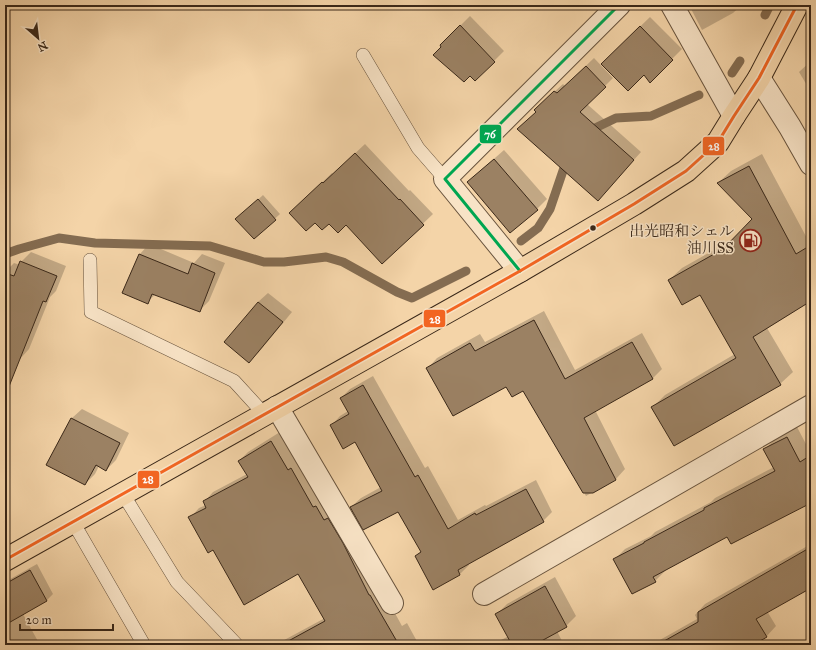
<svg xmlns="http://www.w3.org/2000/svg" width="816" height="650" viewBox="0 0 816 650" font-family="'IM FELL Great Primer','Noto Serif JP',serif">
  <style>
    .shadow { fill: #0003 }
    .lines { fill: none; stroke-linecap: round; stroke-linejoin: round }
    .stream { stroke: #846c51; stroke-width: 9 }
    .building { fill: #9b8163; stroke: #3a2819 }
    .lane-casing { stroke: #68533d; stroke-width: 14 }
    .street-casing { stroke: #68533d; stroke-width: 24 }
    .primary-casing { stroke: #3a2819; stroke-width: 24 }
    .lane { stroke: #f8e3c6; stroke-width: 13 }
    .street { stroke: #f8e3c6; stroke-width: 22 }
    .primary { stroke: #f4d4a8; stroke-width: 22 }
    .bus-1-casing { stroke: #f8e3c6; stroke-width: 6 }
    .bus-2-casing { stroke: #f8e3c6; stroke-width: 6 }
    .bus-1 { stroke: #00a651; stroke-width: 3 }
    .bus-2 { stroke: #f26522; stroke-width: 3 }
    .bus-dot { fill: #3a2819; stroke: #f8e3c6; stroke-width: 1.5 }
    .labels { text-anchor: middle; stroke-width: 3; stroke-linejoin: round; paint-order: stroke }
    .poi-label { font-size: 15px; fill: #3a2819; stroke: #f8e3c6; text-anchor: end }
    .line-badge { stroke: #f8e3c6; stroke-width: 1.5 }
    .badge-label { font-size: 11px; text-anchor: middle; font-weight: bold; fill: #fff }
  </style>
  <rect width="100%" height="100%" fill="#f4d4a8"/>
  <filter id="stains"><feTurbulence type="fractalNoise" baseFrequency=".005" numOctaves="4"/><feColorMatrix values="0 0 0 0 .2 0 0 0 0 .09 0 0 0 0 .02 0 0 0 .5 -.17"/></filter>
  <radialGradient id="worn" r=".72"><stop offset=".6" stop-color="#630" stop-opacity="0"/><stop offset="1" stop-color="#630" stop-opacity=".3"/></radialGradient>
  <g class="shadow">
    <path d="M689 5H742L733 13 702 30Z"/>
    <path d="M470 16 504 51 475 80 441 45Z"/>
    <path d="M650 17 682 49 650 81 644 74 612 54Z"/>
    <path d="M594 58 613 78 587 104 641 152 606 191 537 112 543 102 563 84 565 86Z"/>
    <path d="M811 61V92L799 72Z"/>
    <path d="M365 144 409 191 410 190 433 214 382 263 347 224 329 222 300 203 332 173 333 174Z"/>
    <path d="M504 150 547 199 537 209 478 173Z"/>
    <path d="M762 154 809 242 811 241V301L767 328 793 372 780 384 653 407 665 395 735 354 701 294 669 280 682 268 735 238 753 219 718 183 731 171Z"/>
    <path d="M263 195 280 214 254 238 242 214Z"/>
    <path d="M149 244 194 263 202 254 225 263 209 301 199 311 156 294 147 302 123 292 140 254Z"/>
    <path d="M31 252 66 266 56 291 50 297 29 349 20 359 5 353V272L14 263 20 265 21 262Z"/>
    <path d="M268 293 292 312 259 352 249 361 258 302Z"/>
    <path d="M544 311 575 370 642 333 662 369 652 379 595 410 625 469 616 479 586 496 524 389 428 368 437 358 480 334 485 342Z"/>
    <path d="M373 376 425 468 428 466 458 520 485 505 486 506 536 480 552 512 543 521 468 563 469 565 460 574 434 588 416 556 421 551 399 511 351 507 361 498 381 487 355 441 331 426 340 416 348 411 341 398 350 389Z"/>
    <path d="M82 409 129 433 116 460 106 470 99 466 95 474 85 484 72 418Z"/>
    <path d="M797 427 807 446 811 444V505L810 503 728 536 664 569 665 571 655 581 615 559 625 549 651 536 655 532 711 502 715 498 774 467 765 449 775 439Z"/>
    <path d="M280 432 380 586 402 626 407 623 419 645H275L325 618 298 573 213 549 190 518 199 508 206 505 204 502 213 492 247 474 239 461 248 452Z"/>
    <path d="M811 544V586L767 611 776 626 766 637 751 645H651L697 619 695 615 705 604Z"/>
    <path d="M37 564 53 594 47 600 23 614 40 645H5V582Z"/>
    <path d="M555 577 576 616 566 626 557 631 564 645H491L509 636 497 614 507 604Z"/>
  </g>
  <g class="lines">
    <g class="stream">
      <path d="M765 15 770 5"/>
      <path d="M732 73 740 61"/>
      <path d="M588 134 593 129 616 118 651 116 699 95"/>
      <path d="M521 241 538 228 550 209 567 159"/>
      <path d="M5 254 19 249 59 238 95 243 210 246 264 262H284L326 257 343 262 397 292 412 298 466 271"/>
    </g>
  </g>
  <g class="building">
    <path d="M460 25 495 62 475 81 470 76 464 82 433 55 441 47 440 45Z"/>
    <path d="M640 26 673 60 650 83 644 75 628 91 601 64Z"/>
    <path d="M586 66 606 87 580 112 634 160 598 201 517 129 536 112 534 110 554 91 557 93Z"/>
    <path d="M355 153 399 200 400 199 424 225 382 264 346 225 338 233 329 224 322 230 315 223 306 231 289 213 322 182 323 183Z"/>
    <path d="M494 159 538 210 510 233 467 182Z"/>
    <path d="M749 166 796 254 811 245V301L753 337 781 385 674 446 651 407 736 358 700 295 682 305 668 280 723 249 752 219 717 183Z"/>
    <path d="M258 199 276 220 254 239 235 219Z"/>
    <path d="M139 254 188 274 192 263 215 273 200 312 152 294 148 304 122 293Z"/>
    <path d="M20 261 57 276 46 302 43 301 6 394H5V273L14 276Z"/>
    <path d="M258 302 283 322 249 363 224 342Z"/>
    <path d="M534 320 565 379 632 342 653 379 584 418 616 480 593 493H583L523 391 512 397 506 387 453 416 426 368 470 343 475 351Z"/>
    <path d="M363 385 415 477 418 475 448 529 475 513 476 515 526 489 544 522 458 570 460 575 433 590 415 556 421 552 398 512 363 530 350 507 382 491 355 442 343 449 330 425 349 414 340 398Z"/>
    <path d="M71 418 120 443 106 471 96 465 85 485 46 465Z"/>
    <path d="M787 437 800 462 811 455V503L731 544 727 537 653 577 656 582 632 594 613 559 644 543V542L704 510V508L775 471 763 449Z"/>
    <path d="M271 441 288 470 291 468 313 507 316 506 324 520 328 518 343 543 369 595H370L399 645H281L325 621 298 574 244 605 213 550 208 553 188 517 206 508 203 501 248 477 238 461Z"/>
    <path d="M811 547V588L756 619 767 637 753 645H657L698 622V612Z"/>
    <path d="M30 570 47 601 5 625V584Z"/>
    <path d="M545 586 567 627 534 645H512L495 614Z"/>
  </g>
  <g class="lines">
    <defs>
      <g id="lane">
        <path d="M363 55 418 148 445 179"/>
        <path d="M90 260 91 312 234 381 264 414"/>
        <path d="M123 494 177 582 236 644"/>
        <path d="M73 522 144 645"/>
      </g>
      <g id="street">
        <path d="M672 5 734 116"/>
        <path d="M759 78 790 127 811 164"/>
        <path d="M520 271 445 179 619 5"/>
        <path d="M277 407 392 603"/>
        <path d="M484 594 811 406"/>
      </g>
      <path id="primary" d="M5 560 520 271 634 204 686 171 718 142 734 116 759 78 797 5"/>
    </defs>
    <use href="#lane" class="lane-casing"/>
    <use href="#street" class="street-casing"/>
    <use href="#primary" class="primary-casing"/>
    <use href="#lane" class="lane"/>
    <use href="#street" class="street"/>
    <use href="#primary" class="primary"/>
    <defs>
      <path id="bus-1" d="M520 271 445 179 619 5"/>
      <path id="bus-2" d="M5 560 520 271 634 204 686 171 718 142 734 116 759 78 797 5"/>
    </defs>
    <use href="#bus-1" class="bus-1-casing"/>
    <use href="#bus-2" class="bus-2-casing"/>
    <use href="#bus-1" class="bus-1"/>
    <use href="#bus-2" class="bus-2"/>
  </g>
  <defs>
    <symbol id="fuel-ring" viewBox="-11 -11 22 22"><circle r="9.5" fill="#f8e3c6" stroke="#8f2418" stroke-width="1.5"/><path d="M-5.5-6h7V0h2V4h1.3V-2.5L3-4.5l.8-.8L6-3V5H2.5V1h-1V6h-7ZM-4.2-4.7v3.2H.2V-4.7Z" fill="#8f2418"/></symbol>
  </defs>
  <g fill-rule="evenodd">
    <use href="#fuel-ring" x="738" y="228" width="25" height="25"/>
  </g>
  <circle class="bus-dot" cx="593" cy="228" r="3.5"/>
  <g class="labels">
    <g class="poi-label">
      <text x="734" y="236">出光昭和シェル<tspan x="734" dy="17">油川SS</tspan></text>
    </g>
  </g>
  <g class="line-badge">
    <rect x="479" y="124" width="23" height="20" rx="4" fill="#00a651"/>
    <rect x="702" y="136" width="23" height="20" rx="4" fill="#f26522"/>
    <rect x="423" y="309" width="23" height="19" rx="4" fill="#f26522"/>
    <rect x="137" y="470" width="23" height="19" rx="4" fill="#f26522"/>
  </g>
  <g class="badge-label">
    <text x="490" y="138">76</text>
    <text x="714" y="150">28</text>
    <text x="435" y="323">28</text>
    <text x="148" y="483">28</text>
  </g>
  <rect width="816" height="650" fill="none" stroke="#f4d4a8" stroke-width="20"/>
  <rect x="6" y="6" width="804" height="638" fill="none" stroke="#3a2819" stroke-width="2"/>
  <rect x="10" y="10" width="796" height="630" fill="none" stroke="#3a2819"/>
  <g transform="translate(38 38) rotate(152)" stroke="#f8e3c6" stroke-width="3" paint-order="stroke">
  <path d="M0-3L7 15L0 10L-7 15Z" fill="#3a2819"/>
  <text y="-6" font-size="11" font-weight="bold" text-anchor="middle" fill="#3a2819">N</text>
  </g>
  <path d="M20 624v6h93v-6" fill="none" stroke="#3a2819" stroke-width="2"/>
  <text x="26" y="624" font-size="12" fill="#3a2819" stroke="#f8e3c6" stroke-width="3" paint-order="stroke">20 m</text>
  <rect width="100%" height="100%" filter="url(#stains)"/>
  <rect width="100%" height="100%" fill="url(#worn)"/>
</svg>
